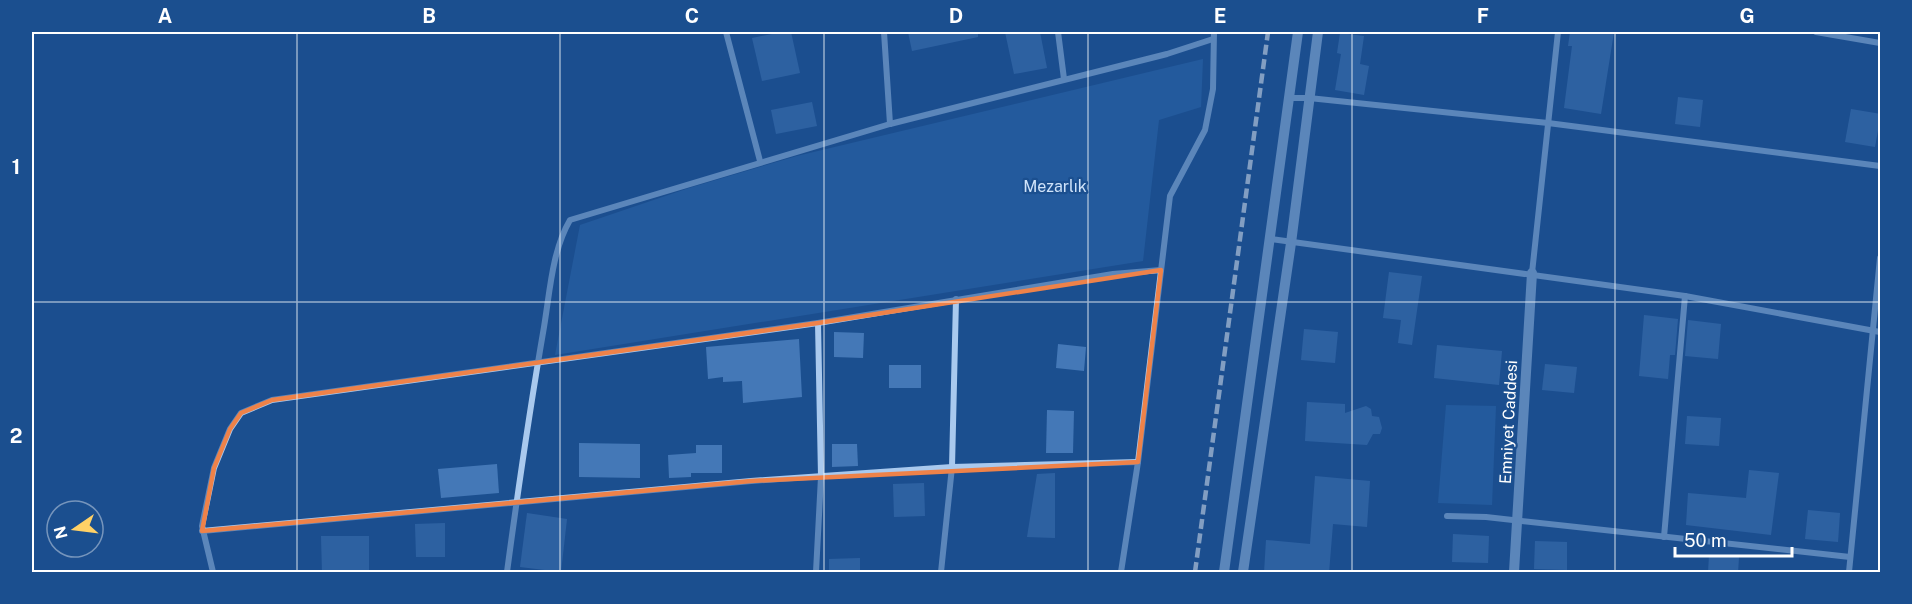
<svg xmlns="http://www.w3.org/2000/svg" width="1912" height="604" viewBox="0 0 1912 604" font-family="'Public Sans',sans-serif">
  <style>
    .green { fill: #2e69ad }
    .building { fill: #4478b7 }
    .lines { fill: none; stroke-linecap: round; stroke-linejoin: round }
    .minor { stroke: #a9c9ee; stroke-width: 6 }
    .tertiary { stroke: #a9c9ee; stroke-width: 10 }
    .rail { stroke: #fff; stroke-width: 4.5; stroke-dasharray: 10 4.5; stroke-linecap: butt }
    .marked { fill: none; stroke: #ee8249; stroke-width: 4.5; stroke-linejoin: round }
    .grid { fill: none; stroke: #fff; stroke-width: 1.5; stroke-opacity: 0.55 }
    .labels { text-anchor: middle; stroke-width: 4.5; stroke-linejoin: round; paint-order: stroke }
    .park-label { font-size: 16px; fill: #cfe3fa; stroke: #1b4f8f }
    .street-label { font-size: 16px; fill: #fff; stroke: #1b4f8f }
    .neatline { fill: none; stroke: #fff; stroke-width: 2 }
    .grid-label { font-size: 20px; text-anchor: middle; font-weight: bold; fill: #fff }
  </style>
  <rect width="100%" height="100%" fill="#1b4f8f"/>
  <g class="green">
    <path d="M1203 59 1201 107 1159 120 1143 261 555 355 580 225 689 188 797 156Z"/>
    <path d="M1446 405 1496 406 1492 505 1438 503Z"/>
  </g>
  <g class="building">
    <path d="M782 32H791L800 73 762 81 752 38Z"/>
    <path d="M908 32H978V37L912 51Z"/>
    <path d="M1005 32H1040L1047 68 1014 74Z"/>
    <path d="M1570 32H1614L1601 114 1564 108 1572 46H1568Z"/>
    <path d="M1340 33 1364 36 1360 64 1369 66 1364 95 1335 90 1341 54 1337 53Z"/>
    <path d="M1678 97 1703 100 1700 127 1675 124Z"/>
    <path d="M812 102 817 126 776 134 771 110Z"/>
    <path d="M1851 109 1881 114 1875 147 1845 142Z"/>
    <path d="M1389 272 1422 276 1412 345 1398 343 1401 320 1383 318Z"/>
    <path d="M1644 315 1678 319 1675 355H1670L1668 379 1639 376Z"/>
    <path d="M1688 320 1721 324 1718 359 1685 356Z"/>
    <path d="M1304 329 1338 332 1335 363 1301 360Z"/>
    <path d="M834 332 864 333 863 358 834 357Z"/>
    <path d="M799 339 802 397 743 403 742 381 723 382V377L708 379 706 347Z"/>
    <path d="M1058 344 1086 347 1084 371 1056 368Z"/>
    <path d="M1437 345 1502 351 1499 385 1434 378Z"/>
    <path d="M1545 364 1577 367 1574 393 1542 390Z"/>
    <rect x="889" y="365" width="32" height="23"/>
    <path d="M1307 402 1345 404V413L1366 406 1371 409 1372 416 1379 417 1382 428 1380 434H1373L1367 445 1305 441Z"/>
    <path d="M1047 410 1074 411 1073 453H1046Z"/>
    <path d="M1687 416 1721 418 1719 446 1685 444Z"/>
    <path d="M579 443 640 444V478L579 477Z"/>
    <path d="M832 444H857L858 466 832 467Z"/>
    <path d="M696 445H722V473H691V477L669 478 668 455 696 453Z"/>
    <path d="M497 464 499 493 441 498 438 469Z"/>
    <path d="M1749 470 1779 473 1771 535 1686 525 1688 493 1746 498Z"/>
    <path d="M1055 473V538L1027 537 1037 474Z"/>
    <path d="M1315 476 1370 481 1367 527 1333 524 1329 573H1264L1266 540 1310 544Z"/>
    <path d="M924 483 925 516 894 517 893 484Z"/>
    <path d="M1808 510 1840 513 1838 542 1805 539Z"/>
    <path d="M527 513 567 519 561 572 520 567Z"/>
    <path d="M445 523V557H416L415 524Z"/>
    <path d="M1453 534 1489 536 1488 563 1452 562Z"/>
    <path d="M321 536H369V573H322Z"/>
    <path d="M1535 541 1567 542V570L1534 569Z"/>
    <path d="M1709 555 1739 557 1738 573H1708Z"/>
    <path d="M860 558V573H829V559Z"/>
  </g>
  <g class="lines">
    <g class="minor">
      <path d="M726 32 760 161"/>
      <path d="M884 32 890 124"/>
      <path d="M1058 32 1064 79"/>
      <path d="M1816 32 1880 43"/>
      <path d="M1291 98H1309L1548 123 1880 166"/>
      <path d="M1271 239 1685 296 1880 332"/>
      <path d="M1532 273 1558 32"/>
      <path d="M1447 516 1486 517 1850 557"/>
      <path d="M202 531 751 481 952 467 1138 462"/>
      <path d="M1664 537 1685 296"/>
      <path d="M213 572 202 526 214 468 230 429 241 413 272 400 818 323 1113 274 1161 270"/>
      <path d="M507 572C518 490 530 408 544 327 550 291 552 251 570 220L890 124 1167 54 1213 39"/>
      <path d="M816 572 821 477 818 323"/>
      <path d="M941 572 952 467 956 299"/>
      <path d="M1121 572 1138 462 1170 196 1205 130 1213 89 1214 32"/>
      <path d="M1849 572 1880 258"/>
    </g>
    <g class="tertiary">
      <path d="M1224 572 1298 32"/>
      <path d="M1243 572 1291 243 1318 32"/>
      <path d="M1514 572 1532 273"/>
    </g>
    <path class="rail" d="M1195 572 1268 32"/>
  </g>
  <path d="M0 0H1912V604H0ZM1161 270 1138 462 751 481 202 531 214 468 230 429 241 413 272 400 818 323Z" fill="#1b4f8f" fill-opacity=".55" fill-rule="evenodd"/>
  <path class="marked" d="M1161 270 1138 462 751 481 202 531 214 468 230 429 241 413 272 400 818 323Z"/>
  <path class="grid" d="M297 32V572M560 32V572M824 32V572M1088 32V572M1352 32V572M1615 32V572M32 302H1880"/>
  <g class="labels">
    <g class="park-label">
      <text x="1055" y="192">Mezarlık</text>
    </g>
    <g class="street-label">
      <text transform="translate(1508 422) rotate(-87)" y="6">Emniyet Caddesi</text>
    </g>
  </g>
  <rect width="1912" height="604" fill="none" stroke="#1b4f8f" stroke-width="66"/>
  <g transform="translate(75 529) rotate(256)"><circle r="28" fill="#1b4f8f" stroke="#7695bc" stroke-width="1.5"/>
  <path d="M0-4.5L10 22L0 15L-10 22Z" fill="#ffd166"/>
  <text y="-9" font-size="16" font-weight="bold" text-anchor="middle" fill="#ffffff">N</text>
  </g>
  <path d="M1675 547v9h117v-9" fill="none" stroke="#ffffff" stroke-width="3"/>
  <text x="1684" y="547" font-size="18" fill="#ffffff" stroke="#1b4f8f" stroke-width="4.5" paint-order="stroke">50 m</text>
  <rect x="33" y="33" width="1846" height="538" class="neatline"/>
  <g class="grid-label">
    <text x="165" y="23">A</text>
    <text x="429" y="23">B</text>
    <text x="692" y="23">C</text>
    <text x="956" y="23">D</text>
    <text x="1220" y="23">E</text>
    <text x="1483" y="23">F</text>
    <text x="1747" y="23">G</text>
    <text x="16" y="174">1</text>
    <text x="16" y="443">2</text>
  </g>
</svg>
